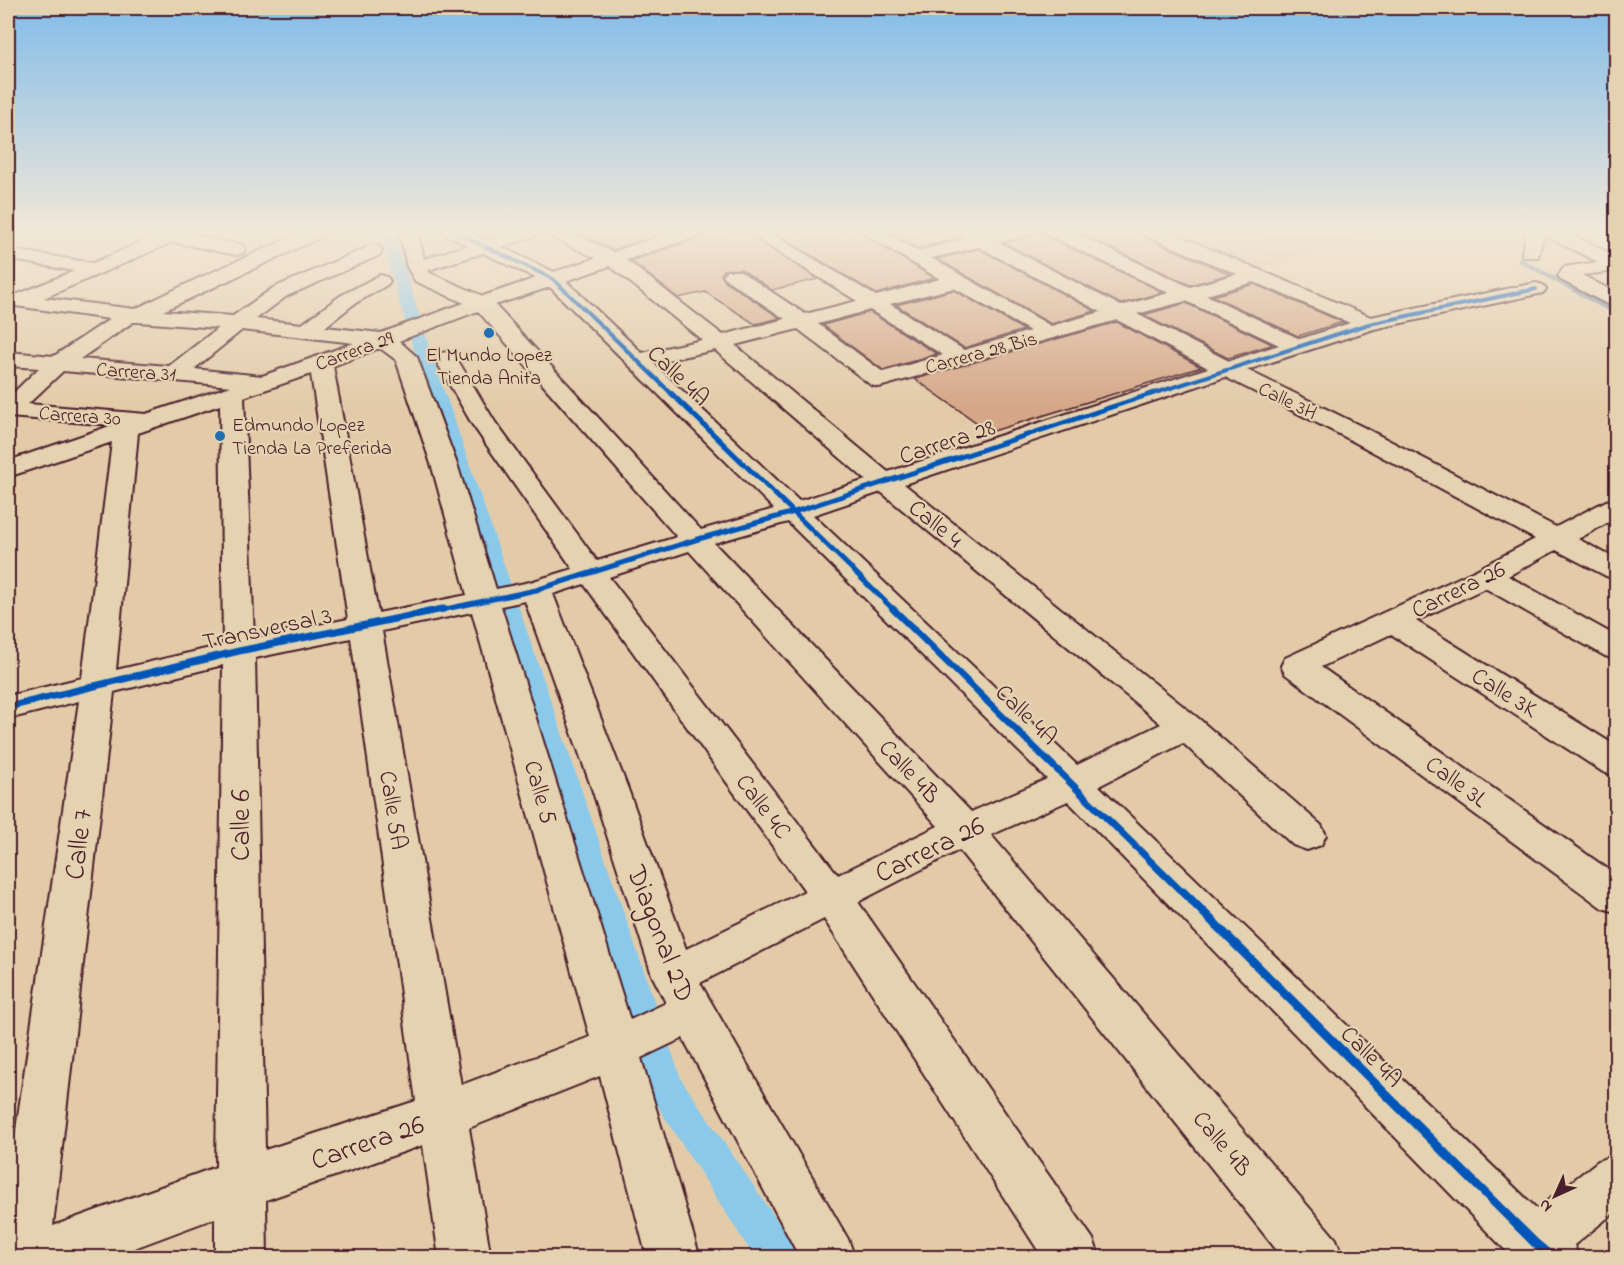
<svg xmlns="http://www.w3.org/2000/svg" width="1624" height="1265" viewBox="0 0 1624 1265" font-family="'Indie Flower',sans-serif">
  <style>
    .built { fill: #dcbd9d }
    .lines { fill: none; stroke-linecap: round; stroke-linejoin: round }
    .stream { stroke: #70859e; stroke-width: 4.5 }
    .canal { fill: #8ac9ea; fill-rule: evenodd }
    .building { fill: #d5a788; stroke: #4a1f2b; stroke-width: 1.5 }
    .minor-casing { stroke: #4a1f2b; stroke-width: 4 }
    .minor { fill: #e5d2b0; fill-rule: evenodd }
    .cycleway-far3-casing { stroke: #e5d2b0; stroke-width: 6 }
    .cycleway-far2-casing { stroke: #e5d2b0; stroke-width: 8 }
    .cycleway-far1-casing { stroke: #e5d2b0; stroke-width: 10 }
    .cycleway-casing { stroke: #e5d2b0; stroke-width: 13 }
    .cycleway-far3 { stroke: #0057b8; stroke-width: 4 }
    .cycleway-far2 { stroke: #0057b8; stroke-width: 5 }
    .cycleway-far1 { stroke: #0057b8; stroke-width: 7 }
    .cycleway { stroke: #0057b8; stroke-width: 9 }
    .poi-dot { fill: #1f6fb2; stroke: #e5d2b0; stroke-width: 2 }
    .labels { text-anchor: middle; stroke-width: 4.5; stroke-linejoin: round; paint-order: stroke }
    .far-street-label { font-size: 20px; fill: #4a1f2b; stroke: #e5d2b0 }
    .far-poi-label { font-size: 20px; fill: #4a1f2b; stroke: #e5d2b0 }
    .street-label { font-size: 24px; fill: #4a1f2b; stroke: #e5d2b0 }
    .near-street-label { font-size: 28px; fill: #4a1f2b; stroke: #e5d2b0 }
  </style>
  <rect width="100%" height="100%" fill="#e3cba9"/>
  <filter id="ink" filterUnits="userSpaceOnUse"><feTurbulence type="fractalNoise" baseFrequency=".0167" numOctaves="2"/><feDisplacementMap in="SourceGraphic" scale="12" xChannelSelector="R" yChannelSelector="G"/><feConvolveMatrix kernelMatrix="1 2 1 2 8 2 1 2 1" color-interpolation-filters="sRGB"/></filter>
  <g filter="url(#ink)">
    <path class="built" d="M1160 230H1398L1254 270Z"/>
    <g class="lines">
      <path class="stream" d="M1527 246 1520 260 1616 313"/>
      <path class="canal" d="M379 230H393L427 341 681 1079 793 1244 799 1258H755L653 1099 648 1087 411 341Z"/>
    </g>
    <g class="building">
      <path d="M572 230H671L613 250Z"/>
      <path d="M708 230H741L818 279 772 290 741 269 724 270 721 275 725 281 780 318 755 324 705 292 678 298 631 261 704 236Z"/>
      <path d="M770 230H856L934 278 876 294Z"/>
      <path d="M885 230H949L959 238 917 249Z"/>
      <path d="M1038 230 1045 236 1163 292 1121 304 1004 243 1034 236Z"/>
      <path d="M1073 230H1135L1142 236 1230 274 1190 285Z"/>
      <path d="M979 249 1095 311 1051 324 937 259Z"/>
      <path d="M1254 284 1343 322 1298 336 1213 296Z"/>
      <path d="M954 290 1024 330 964 348 896 305Z"/>
      <path d="M1186 303 1272 344 1271 345 1228 358 1143 315Z"/>
      <path d="M870 312 937 354 883 370 823 325Z"/>
      <path d="M1117 322 1201 367 990 432 915 379Z"/>
    </g>
    <g class="lines">
      <defs>
        <g id="minor">
          <path d="M169 230H194L190 234 243 245 245 249 243 253 236 255 173 242 44 298 135 309 199 278 307 230H331L328 234 163 311 233 316 273 288 373 245 380 247 382 251 380 255 287 296 256 319 302 324 340 296 380 275 387 277 390 281 387 285 354 304 325 327 381 333 464 303 415 281 407 267 399 230H417L424 259 468 245 445 234 442 230H466L486 240 518 230H566L613 252 679 230H706L703 234 626 260 723 335 785 319 726 279 723 275 726 271H740L805 314 857 301 743 230H765L876 296 940 279 858 230H880L917 251 964 239 951 230H974L983 235 1003 230H1036L1033 234 998 242 1121 306 1169 293 1046 234 1043 230H1067L1190 287 1237 274 1143 234 1140 230H1165L1371 317 1536 283 1543 285 1546 289 1543 293 1374 329 1247 370 1363 427 1556 527 1606 501 1616 499V518L1578 539 1616 559V579L1606 576 1556 550 1508 576 1616 636V659L1605 656 1485 588 1416 621 1616 746V776L1603 772 1391 634 1321 667 1616 875V912L1602 908 1285 674 1281 666 1285 658 1476 570 1535 539 1345 437 1225 377 904 484 1198 718 1321 825 1326 835 1321 845 1307 850 1293 845 1183 743 1099 786 1537 1209 1598 1161 1616 1154V1211L1574 1245 1579 1258H1513L1068 801 991 835 1336 1239 1343 1258H1283L959 850 858 902 1093 1239 1100 1258H1043L824 919 700 983 848 1239 855 1258H800L683 1038 641 1058 700 1258H647L600 1076 469 1128 491 1258H439L423 1145 266 1200 267 1258H215V1218L108 1258H8V1184L79 701 8 719V696L82 678 112 442 8 477V461L113 425 8 417V398L39 368 8 366V352L54 356 110 319 8 305V293L18 294 74 271 8 259V249L93 263ZM544 233 545 234 596 258 554 272 501 247ZM979 247 1101 312 1051 326 931 258ZM483 253 536 278 483 296 430 273 428 270ZM610 266 702 340 642 353 566 281ZM1254 282 1350 323 1300 339 1206 295ZM550 287 774 509 701 530 495 305ZM954 288 1030 331 964 350 890 304ZM1186 301 1279 345 1229 361 1137 314ZM870 310 943 355 883 372 818 324ZM478 311 677 537 597 561 495 422 454 354 446 352 438 354 435 359 472 424 573 569 530 582 496 589 458 467 417 357 399 341ZM1117 320 1208 368 888 472 735 345 798 329 871 385 879 387ZM133 322H138L218 328 169 366 80 359ZM242 330 354 343 262 376 194 369ZM380 348 396 360 432 467 467 595 378 613 333 366ZM715 350 866 480 799 501 653 363ZM63 371 231 386 146 414 28 404ZM311 374 348 619 254 638 244 397ZM220 405 223 645 116 670 138 433ZM881 492 1161 724 1077 765 813 515ZM788 522 1047 779 971 812 714 543ZM689 551 938 826 838 875 609 577ZM584 584 805 891 686 949 628 789 553 594ZM525 601 592 789 652 975 666 1003 630 1020 501 606ZM472 612 590 1037 461 1085 382 631ZM351 638 416 1101 265 1150 255 658ZM223 665 216 1167 53 1226 114 692Z"/>
          <path d="M1527 230H1562L1616 256V271L1582 275 1616 293V307L1609 305 1561 280 1558 276 1564 267 1598 262 1544 235 1538 257H1524L1522 253Z"/>
        </g>
      </defs>
      <use href="#minor" class="minor-casing"/>
      <use href="#minor" class="minor"/>
      <defs>
        <g id="cycleway-far3">
          <path d="M451 230 553 279 673 395"/>
          <path d="M1149 395 1369 324 1536 289"/>
        </g>
        <g id="cycleway-far2">
          <path d="M671 393 895 611"/>
          <path d="M436 611 536 590 695 540 794 512 1154 393"/>
        </g>
        <g id="cycleway-far1">
          <path d="M893 609 1184 894"/>
          <path d="M8 707 239 651 443 609"/>
        </g>
        <path id="cycleway" d="M1183 892 1535 1243 1553 1258"/>
      </defs>
      <use href="#cycleway-far3" class="cycleway-far3-casing"/>
      <use href="#cycleway-far2" class="cycleway-far2-casing"/>
      <use href="#cycleway-far1" class="cycleway-far1-casing"/>
      <use href="#cycleway" class="cycleway-casing"/>
      <use href="#cycleway-far3" class="cycleway-far3"/>
      <use href="#cycleway-far2" class="cycleway-far2"/>
      <use href="#cycleway-far1" class="cycleway-far1"/>
      <use href="#cycleway" class="cycleway"/>
    </g>
  </g>
  <linearGradient id="sky" x2="0" y2="1"><stop stop-color="#82bce9"/><stop offset="0.57" stop-color="#f2e8d8"/><stop offset="1" stop-color="#f2e8d8" stop-opacity="0"/></linearGradient>
  <rect width="1624" height="407" fill="url(#sky)"/>
  <g class="poi-dot">
    <circle cx="489" cy="333" r="6"/>
    <circle cx="220" cy="436" r="6"/>
  </g>
  <g class="labels">
    <g class="far-street-label">
      <text transform="translate(354 350) rotate(-20)" y="7">Carrera 29</text>
      <text transform="translate(981 352) rotate(-15)" y="7">Carrera 28 Bis</text>
      <text transform="translate(136 371) rotate(4)" y="7">Carrera 31</text>
      <text transform="translate(1288 400) rotate(26)" y="7">Calle 3H</text>
      <text transform="translate(80 415) rotate(4)" y="7">Carrera 30</text>
    </g>
    <g class="far-poi-label">
      <text x="489" y="361">El Mundo Lopez<tspan x="489" dy="23">Tienda Anita</tspan></text>
      <text x="232" y="431" text-anchor="start">Edmundo Lopez<tspan x="232" dy="23">Tienda La Preferida</tspan></text>
    </g>
    <g class="street-label">
      <text transform="translate(679 375) rotate(44)" y="8">Calle 4A</text>
      <text transform="translate(947 441) rotate(-18)" y="8">Carrera 28</text>
      <text transform="translate(936 523) rotate(39)" y="8">Calle 4</text>
      <text transform="translate(1458 589) rotate(-26)" y="8">Carrera 26</text>
      <text transform="translate(267 628) rotate(-12)" y="8">Transversal 3</text>
      <text transform="translate(1505 692) rotate(32)" y="8">Calle 3K</text>
      <text transform="translate(1027 714) rotate(44)" y="8">Calle 4A</text>
      <text transform="translate(910 771) rotate(47)" y="8">Calle 4B</text>
      <text transform="translate(1457 781) rotate(36)" y="8">Calle 3L</text>
      <text transform="translate(541 792) rotate(74)" y="8">Calle 5</text>
      <text transform="translate(764 806) rotate(53)" y="8">Calle 4C</text>
      <text transform="translate(394 810) rotate(81)" y="8">Calle 5A</text>
      <text transform="translate(1372 1056) rotate(45)" y="8">Calle 4A</text>
      <text transform="translate(1223 1143) rotate(50)" y="8">Calle 4B</text>
    </g>
    <g class="near-street-label">
      <text transform="translate(239 825) rotate(-90)" y="10">Calle 6</text>
      <text transform="translate(77 844) rotate(-83)" y="10">Calle 7</text>
      <text transform="translate(929 848) rotate(-26)" y="10">Carrera 26</text>
      <text transform="translate(662 933) rotate(69)" y="10">Diagonal 2D</text>
      <text transform="translate(367 1141) rotate(-19)" y="10">Carrera 26</text>
    </g>
  </g>
  <rect width="1624" height="1265" fill="none" stroke="#e5d2b0" stroke-width="30"/>
  <rect x="15" y="15" width="1594" height="1235" fill="none" stroke="#4a1f2b" stroke-width="2" filter="url(#ink)"/>
  <g transform="translate(1555 1196) rotate(225)" stroke="#e5d2b0" stroke-width="4.5" paint-order="stroke">
  <path d="M0-4.5L10 22L0 15L-10 22Z" fill="#4a1f2b"/>
  <text y="-9" font-size="16" font-weight="bold" text-anchor="middle" fill="#4a1f2b">N</text>
  </g>
</svg>
